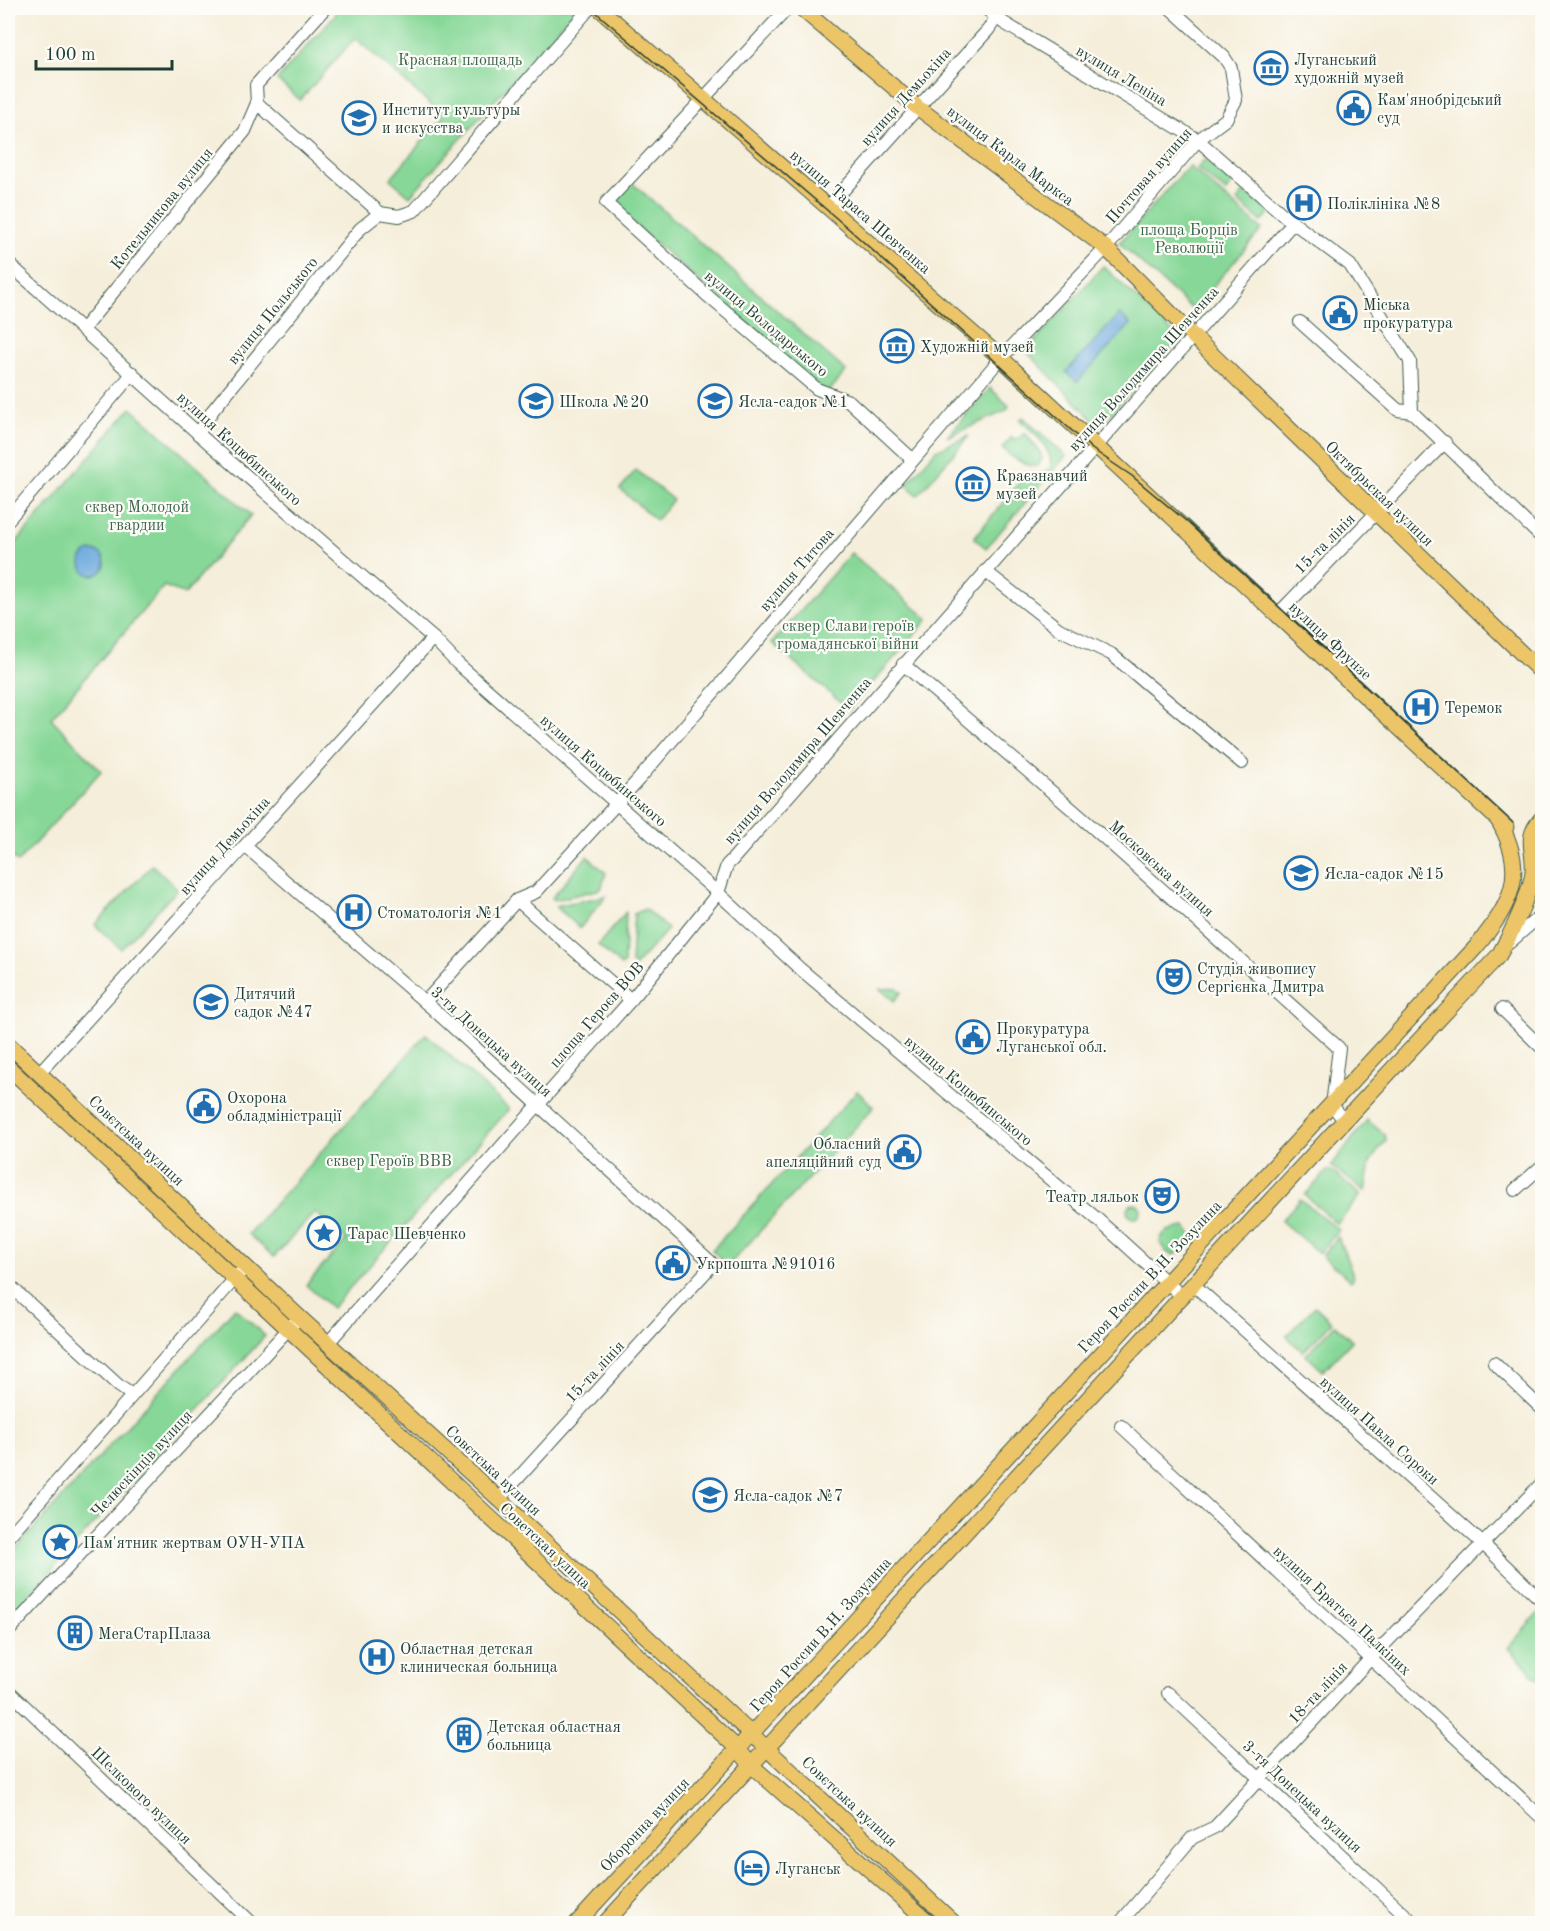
<svg xmlns="http://www.w3.org/2000/svg" width="1550" height="1931" viewBox="0 0 1550 1931" font-family="'Old Standard TT',serif">
  <style>
    .green { fill: #87d898; stroke: #538a66; stroke-width: 1.5 }
    .water { fill: #6aa9dd; stroke: #447388; stroke-width: 1.5 }
    .lines { fill: none; stroke-linecap: round; stroke-linejoin: round }
    .minor-casing { stroke: #3f584d; stroke-width: 14 }
    .major-casing { stroke: #3f584d; stroke-width: 17 }
    .minor { stroke: #fff; stroke-width: 12 }
    .major { stroke: #edc569; stroke-width: 15 }
    .tram { stroke: #1f3d34; stroke-width: 1.5 }
    .labels { text-anchor: middle; stroke-width: 4.5; stroke-linejoin: round; paint-order: stroke }
    .park-label { font-size: 16px; fill: #39644d; stroke: #fdfcf7 }
    .poi-label { font-size: 16px; fill: #1f3d34; stroke: #fdfcf7; text-anchor: start }
    .street-label { font-size: 16px; fill: #1f3d34; stroke: #fdfcf7 }
  </style>
  <rect width="100%" height="100%" fill="#fdfcf7"/>
  <filter id="ink" filterUnits="userSpaceOnUse"><feTurbulence type="fractalNoise" baseFrequency=".0167" numOctaves="2"/><feDisplacementMap in="SourceGraphic" scale="12" xChannelSelector="R" yChannelSelector="G"/><feConvolveMatrix kernelMatrix="1 2 1 2 8 2 1 2 1" color-interpolation-filters="sRGB"/></filter>
  <filter id="wash" filterUnits="userSpaceOnUse"><feTurbulence type="fractalNoise" baseFrequency=".008" numOctaves="4" result="noise"/><feDisplacementMap in="SourceGraphic" scale="24" xChannelSelector="R" yChannelSelector="G"/><feGaussianBlur stdDeviation="1.35" result="paint"/><feColorMatrix in="noise" values="0 0 0 0 0 0 0 0 0 0 0 0 0 0 0 0 0 1.4 0 .05"/><feComposite in="paint" operator="in"/></filter>
  <g filter="url(#wash)">
    <rect width="100%" height="100%" fill="#f5eeda"/>
    <g class="green">
      <path d="M341 8H577L410 196 390 179 444 116 355 38 300 100 277 80Z"/>
      <path d="M1205 159 1233 182 1226 192 1197 169Z"/>
      <path d="M1189 166 1262 229 1193 310 1119 243Z"/>
      <path d="M630 181 846 371 827 394 609 202Z"/>
      <path d="M1245 191 1270 212 1262 222 1237 201Z"/>
      <path d="M1103 266 1180 339 1099 426 1026 351Z"/>
      <path d="M990 388 1009 406 1006 411 947 437Z"/>
      <path d="M131 408 251 515 185 594 164 586 51 718 101 771 18 862 8 854V552Z"/>
      <path d="M1023 417 1066 456 986 548 974 538 1026 474 1040 475 1051 467C1052 447 1033 432 1020 420Z"/>
      <path d="M1025 433 1040 452 1042 459 1038 466C1025 467 1011 457 1002 448L1012 437 1016 440Z"/>
      <path d="M969 436 918 495 906 485 936 450Z"/>
      <path d="M636 470 673 500 656 520 620 489Z"/>
      <path d="M851 553 928 619 849 710 772 643Z"/>
      <path d="M587 856 606 873 601 889 555 900 552 898Z"/>
      <path d="M152 865 178 889 121 949 95 925Z"/>
      <path d="M606 896 580 928 555 906Z"/>
      <path d="M645 909 668 929 635 966 631 963 634 914Z"/>
      <path d="M626 912 624 963 621 966 598 945Z"/>
      <path d="M897 988 902 992 894 1001 880 989Z"/>
      <path d="M426 1034 509 1109 332 1308 306 1285 346 1240 315 1212 274 1257 248 1234Z"/>
      <path d="M857 1091 874 1107 728 1266 712 1250Z"/>
      <path d="M1367 1120 1385 1135 1386 1140 1370 1162 1365 1191 1331 1166Z"/>
      <path d="M1327 1171H1332L1361 1195 1337 1224 1305 1195Z"/>
      <path d="M1300 1199 1339 1230 1319 1253 1281 1221Z"/>
      <circle cx="1134" cy="1211" r="7"/>
      <path d="M1185 1227 1194 1237 1182 1251 1174 1255 1166 1252 1160 1243C1162 1229 1172 1230 1185 1227Z"/>
      <path d="M1338 1237 1354 1277 1351 1281 1322 1256Z"/>
      <path d="M1315 1306 1332 1322 1303 1352 1286 1336Z"/>
      <path d="M235 1308 265 1336 8 1618V1557Z"/>
      <path d="M1335 1325 1352 1341 1323 1371 1306 1355Z"/>
      <path d="M1539 1612 1542 1615V1683L1508 1648Z"/>
    </g>
    <g class="water">
      <path d="M1120 314 1131 324 1077 382 1066 372Z"/>
      <circle cx="93" cy="563" r="12"/>
    </g>
  </g>
  <g filter="url(#ink)">
    <g class="lines">
      <defs>
        <g id="minor">
          <path d="M788 8 606 203 709 297 817 389 849 401 912 459"/>
          <path d="M985 8 1004 23 1198 140 1287 218 1350 265 1410 361 1412 412"/>
          <path d="M257 103 380 213"/>
          <path d="M829 206 988 30 1003 8"/>
          <path d="M380 213 399 216 414 211 590 8"/>
          <path d="M8 263 210 444 433 638 457 663 718 893 798 967 1096 1218 1183 1297"/>
          <path d="M1300 322 1398 410 1412 412"/>
          <path d="M83 329 245 131 257 103 256 85 325 8"/>
          <path d="M1412 412 1542 538"/>
          <path d="M198 434 213 410 360 229 380 213"/>
          <path d="M8 520 133 373"/>
          <path d="M985 571 1059 629 1111 654 1242 763"/>
          <path d="M1277 615 1445 442"/>
          <path d="M903 664 1081 817 1339 1048 1332 1105 1344 1120"/>
          <path d="M245 846 433 1009 713 1264 499 1499"/>
          <path d="M517 900 631 1000"/>
          <path d="M1509 943 1542 914"/>
          <path d="M425 1002 517 900 536 892 639 779 1001 358 1106 248 1198 140 1226 119 1236 100 1231 68 1224 57 1170 8"/>
          <path d="M1502 1009 1542 1048"/>
          <path d="M39 1073 433 638"/>
          <path d="M1515 1190 1542 1166"/>
          <path d="M8 1284 119 1386 132 1395"/>
          <path d="M1194 1285 1482 1543 1542 1601"/>
          <path d="M328 1343 637 993 718 893 727 865 732 860 1293 223"/>
          <path d="M1494 1363 1542 1409"/>
          <path d="M1121 1426 1542 1818"/>
          <path d="M8 1537 246 1266"/>
          <path d="M8 1632 294 1323"/>
          <path d="M8 1690 253 1924"/>
          <path d="M1168 1693 1415 1924"/>
          <path d="M1119 1924 1192 1838 1215 1827 1371 1658 1542 1483"/>
        </g>
        <g id="major">
          <path d="M599 8 1001 358 1506 827"/>
          <path d="M801 8 917 107 1106 248 1194 337 1542 673"/>
          <path d="M8 1044 299 1317 499 1499 955 1924"/>
          <path d="M8 1067 738 1749 751 1765 931 1924"/>
          <path d="M576 1924 1476 947C1511 904 1529 873 1498 820"/>
          <path d="M604 1924C904 1602 1198 1275 1499 955 1513 930 1525 906 1532 878 1538 852 1521 841 1542 818"/>
        </g>
      </defs>
      <use href="#minor" class="minor-casing"/>
      <use href="#major" class="major-casing"/>
      <use href="#minor" class="minor"/>
      <use href="#major" class="major"/>
      <path class="tram" d="M591 8 849 229 1092 449 1132 476 1186 521 1513 823"/>
    </g>
  </g>
  <defs>
    <symbol id="museum-ring" viewBox="-11 -11 22 22"><circle r="9.5" fill="#fdfcf7" stroke="#1f6fb2" stroke-width="1.5"/><path d="M0-6L6-3V-2H-6V-3ZM-5-1h2V3h-2ZM-1-1h2V3h-2ZM3-1h2V3H3ZM-6 4H6V6H-6Z" fill="#1f6fb2"/></symbol>
    <symbol id="civic-ring" viewBox="-11 -11 22 22"><circle r="9.5" fill="#fdfcf7" stroke="#1f6fb2" stroke-width="1.5"/><path d="M-.6-6.5H3V-4.5H.6V-3L4-1V1h2V6H-6V1h2V-1L-.6-3ZM-1.2 2.5V6h2.4V2.5Z" fill="#1f6fb2"/></symbol>
    <symbol id="university-ring" viewBox="-11 -11 22 22"><circle r="9.5" fill="#fdfcf7" stroke="#1f6fb2" stroke-width="1.5"/><path d="M0-5L7-2L0 1L-7-2ZM-4 1L0 2.5L4 1V4Q0 6-4 4Z" fill="#1f6fb2"/></symbol>
    <symbol id="hospital-ring" viewBox="-11 -11 22 22"><circle r="9.5" fill="#fdfcf7" stroke="#1f6fb2" stroke-width="1.5"/><path d="M-5-5h3v3.5h4V-5h3V5h-3V1.5h-4V5h-3Z" fill="#1f6fb2"/></symbol>
    <symbol id="school-ring" viewBox="-11 -11 22 22"><circle r="9.5" fill="#fdfcf7" stroke="#1f6fb2" stroke-width="1.5"/><path d="M0-5L7-2L0 1L-7-2ZM-4 1L0 2.5L4 1V4Q0 6-4 4Z" fill="#1f6fb2"/></symbol>
    <symbol id="theatre-ring" viewBox="-11 -11 22 22"><circle r="9.5" fill="#fdfcf7" stroke="#1f6fb2" stroke-width="1.5"/><path d="M-5-5.5Q0-4 5-5.5V0Q5 5 0 6Q-5 5-5 0ZM-3.3-2.5H-1v1.5H-3.3ZM1-2.5H3.3v1.5H1ZM-2.8 1Q0 5.5 2.8 1Z" fill="#1f6fb2"/></symbol>
    <symbol id="sight-ring" viewBox="-11 -11 22 22"><circle r="9.5" fill="#fdfcf7" stroke="#1f6fb2" stroke-width="1.5"/><path d="M0-6L1.8-2.2L6-1.7L2.9 1.2L3.7 5.4L0 3.3L-3.7 5.4L-2.9 1.2L-6-1.7L-1.8-2.2Z" fill="#1f6fb2"/></symbol>
    <symbol id="building-ring" viewBox="-11 -11 22 22"><circle r="9.5" fill="#fdfcf7" stroke="#1f6fb2" stroke-width="1.5"/><path d="M-4-6H4V6H1V3H-1V6H-4ZM-2.5-4.3h1.7v1.8h-1.7ZM.8-4.3h1.7v1.8H.8ZM-2.5-1h1.7V.8h-1.7ZM.8-1h1.7V.8H.8Z" fill="#1f6fb2"/></symbol>
    <symbol id="hotel-ring" viewBox="-11 -11 22 22"><circle r="9.5" fill="#fdfcf7" stroke="#1f6fb2" stroke-width="1.5"/><path d="M-6-4.5h1.5V1H6V5H4.5V3h-9V5H-6ZM-4 0a1.8 1.8 0 1 1 3.6 0ZM.5 0V-2.5h3Q6-2.5 6 0Z" fill="#1f6fb2"/></symbol>
  </defs>
  <g fill-rule="evenodd">
    <use href="#museum-ring" x="1252" y="49" width="38" height="38"/>
    <use href="#civic-ring" x="1335" y="89" width="38" height="38"/>
    <use href="#university-ring" x="340" y="99" width="38" height="38"/>
    <use href="#hospital-ring" x="1285" y="184" width="38" height="38"/>
    <use href="#civic-ring" x="1321" y="294" width="38" height="38"/>
    <use href="#museum-ring" x="878" y="327" width="38" height="38"/>
    <use href="#school-ring" x="517" y="382" width="38" height="38"/>
    <use href="#school-ring" x="696" y="382" width="38" height="38"/>
    <use href="#museum-ring" x="954" y="465" width="38" height="38"/>
    <use href="#hospital-ring" x="1402" y="688" width="38" height="38"/>
    <use href="#school-ring" x="1282" y="854" width="38" height="38"/>
    <use href="#hospital-ring" x="335" y="893" width="38" height="38"/>
    <use href="#theatre-ring" x="1155" y="958" width="38" height="38"/>
    <use href="#school-ring" x="192" y="983" width="38" height="38"/>
    <use href="#civic-ring" x="954" y="1018" width="38" height="38"/>
    <use href="#civic-ring" x="185" y="1087" width="38" height="38"/>
    <use href="#civic-ring" x="885" y="1133" width="38" height="38"/>
    <use href="#theatre-ring" x="1143" y="1177" width="38" height="38"/>
    <use href="#sight-ring" x="305" y="1214" width="38" height="38"/>
    <use href="#civic-ring" x="654" y="1244" width="38" height="38"/>
    <use href="#school-ring" x="691" y="1476" width="38" height="38"/>
    <use href="#sight-ring" x="41" y="1523" width="38" height="38"/>
    <use href="#building-ring" x="56" y="1614" width="38" height="38"/>
    <use href="#hospital-ring" x="358" y="1638" width="38" height="38"/>
    <use href="#building-ring" x="445" y="1716" width="38" height="38"/>
    <use href="#hotel-ring" x="733" y="1849" width="38" height="38"/>
  </g>
  <g class="labels">
    <g class="park-label">
      <text x="460" y="65">Красная площадь</text>
      <text x="1189" y="235">площа Борців<tspan x="1189" dy="18">Революції</tspan></text>
      <text x="137" y="512">сквер Молодой<tspan x="137" dy="18">гвардии</tspan></text>
      <text x="848" y="631">сквер Слави героїв<tspan x="848" dy="18">громадянської війни</tspan></text>
      <text x="389" y="1166">сквер Героїв ВВВ</text>
    </g>
    <g class="poi-label">
      <text x="1294" y="65">Луганський<tspan x="1294" dy="18">художній музей</tspan></text>
      <text x="1377" y="105">Кам'янобрідський<tspan x="1377" dy="18">суд</tspan></text>
      <text x="382" y="115">Институт культуры<tspan x="382" dy="18">и искусства</tspan></text>
      <text x="1327" y="209">Поліклініка №8</text>
      <text x="1363" y="310">Міська<tspan x="1363" dy="18">прокуратура</tspan></text>
      <text x="920" y="352">Художній музей</text>
      <text x="559" y="407">Школа №20</text>
      <text x="738" y="407">Ясла-садок №1</text>
      <text x="996" y="481">Краєзнавчий<tspan x="996" dy="18">музей</tspan></text>
      <text x="1444" y="713">Теремок</text>
      <text x="1324" y="879">Ясла-садок №15</text>
      <text x="377" y="918">Стоматологія №1</text>
      <text x="1197" y="974">Студія живопису<tspan x="1197" dy="18">Сергієнка Дмитра</tspan></text>
      <text x="234" y="999">Дитячий<tspan x="234" dy="18">садок №47</tspan></text>
      <text x="996" y="1034">Прокуратура<tspan x="996" dy="18">Луганської обл.</tspan></text>
      <text x="227" y="1103">Охорона<tspan x="227" dy="18">обладміністрації</tspan></text>
      <text x="881" y="1149" text-anchor="end">Обласний<tspan x="881" dy="18">апеляційний суд</tspan></text>
      <text x="1139" y="1202" text-anchor="end">Театр ляльок</text>
      <text x="347" y="1239">Тарас Шевченко</text>
      <text x="696" y="1269">Укрпошта №91016</text>
      <text x="733" y="1501">Ясла-садок №7</text>
      <text x="83" y="1548">Пам'ятник жертвам ОУН-УПА</text>
      <text x="98" y="1639">МегаСтарПлаза</text>
      <text x="400" y="1654">Областная детская<tspan x="400" dy="18">клиническая больница</tspan></text>
      <text x="487" y="1732">Детская областная<tspan x="487" dy="18">больница</tspan></text>
      <text x="775" y="1874">Луганськ</text>
    </g>
    <g class="street-label">
      <text transform="translate(1122 75) rotate(31)" y="6">вулиця Леніна</text>
      <text transform="translate(905 96) rotate(-48)" y="6">вулиця Демьохіна</text>
      <text transform="translate(1011 155) rotate(37)" y="6">вулиця Карла Маркса</text>
      <text transform="translate(1148 175) rotate(-49)" y="6">Почтовая вулиця</text>
      <text transform="translate(161 208) rotate(-51)" y="6">Котельникова вулиця</text>
      <text transform="translate(861 211) rotate(41)" y="6">вулиця Тараса Шевченка</text>
      <text transform="translate(272 310) rotate(-51)" y="6">вулиця Польського</text>
      <text transform="translate(767 323) rotate(40)" y="6">вулиця Володарського</text>
      <text transform="translate(1143 368) rotate(-48)" y="6">вулиця Володимира Шевченка</text>
      <text transform="translate(240 448) rotate(42)" y="6">вулиця Коцюбинського</text>
      <text transform="translate(1380 493) rotate(44)" y="6">Октябрьская вулиця</text>
      <text transform="translate(1324 543) rotate(-45)" y="6">15-та лінія</text>
      <text transform="translate(796 569) rotate(-49)" y="6">вулиця Титова</text>
      <text transform="translate(1331 640) rotate(43)" y="6">вулиця Фрунзе</text>
      <text transform="translate(797 760) rotate(-49)" y="6">вулиця Володимира Шевченка</text>
      <text transform="translate(604 770) rotate(41)" y="6">вулиця Коцюбинського</text>
      <text transform="translate(224 845) rotate(-48)" y="6">вулиця Демьохіна</text>
      <text transform="translate(1162 868) rotate(42)" y="6">Московська вулиця</text>
      <text transform="translate(596 1014) rotate(-49)" y="6">площа Героєв ВОВ</text>
      <text transform="translate(492 1041) rotate(42)" y="6">3-тя Донецька вулиця</text>
      <text transform="translate(969 1090) rotate(40)" y="6">вулиця Коцюбинського</text>
      <text transform="translate(137 1140) rotate(43)" y="6">Совєтська вулиця</text>
      <text transform="translate(1149 1276) rotate(-47)" y="6">Героя России В.Н. Зозулина</text>
      <text transform="translate(594 1371) rotate(-47)" y="6">15-та лінія</text>
      <text transform="translate(1380 1430) rotate(42)" y="6">вулиця Павла Сороки</text>
      <text transform="translate(141 1463) rotate(-47)" y="6">Челюскінців вулиця</text>
      <text transform="translate(494 1470) rotate(43)" y="6">Совєтська вулиця</text>
      <text transform="translate(546 1545) rotate(43)" y="6">Советская улица</text>
      <text transform="translate(1343 1610) rotate(43)" y="6">вулиця Братьєв Палкіних</text>
      <text transform="translate(820 1634) rotate(-48)" y="6">Героя России В.Н. Зозулина</text>
      <text transform="translate(1317 1692) rotate(-47)" y="6">18-та лінія</text>
      <text transform="translate(142 1795) rotate(44)" y="6">Шелкового вулиця</text>
      <text transform="translate(1303 1796) rotate(43)" y="6">3-тя Донецька вулиця</text>
      <text transform="translate(850 1801) rotate(43)" y="6">Совєтська вулиця</text>
      <text transform="translate(644 1824) rotate(-47)" y="6">Оборонна вулиця</text>
    </g>
  </g>
  <rect width="1550" height="1931" fill="none" stroke="#fdfcf7" stroke-width="30"/>
  <path d="M36 60v9h136v-9" fill="none" stroke="#1f3d34" stroke-width="3"/>
  <text x="45" y="60" font-size="18" fill="#1f3d34" stroke="#fdfcf7" stroke-width="4.5" paint-order="stroke">100 m</text>
</svg>
